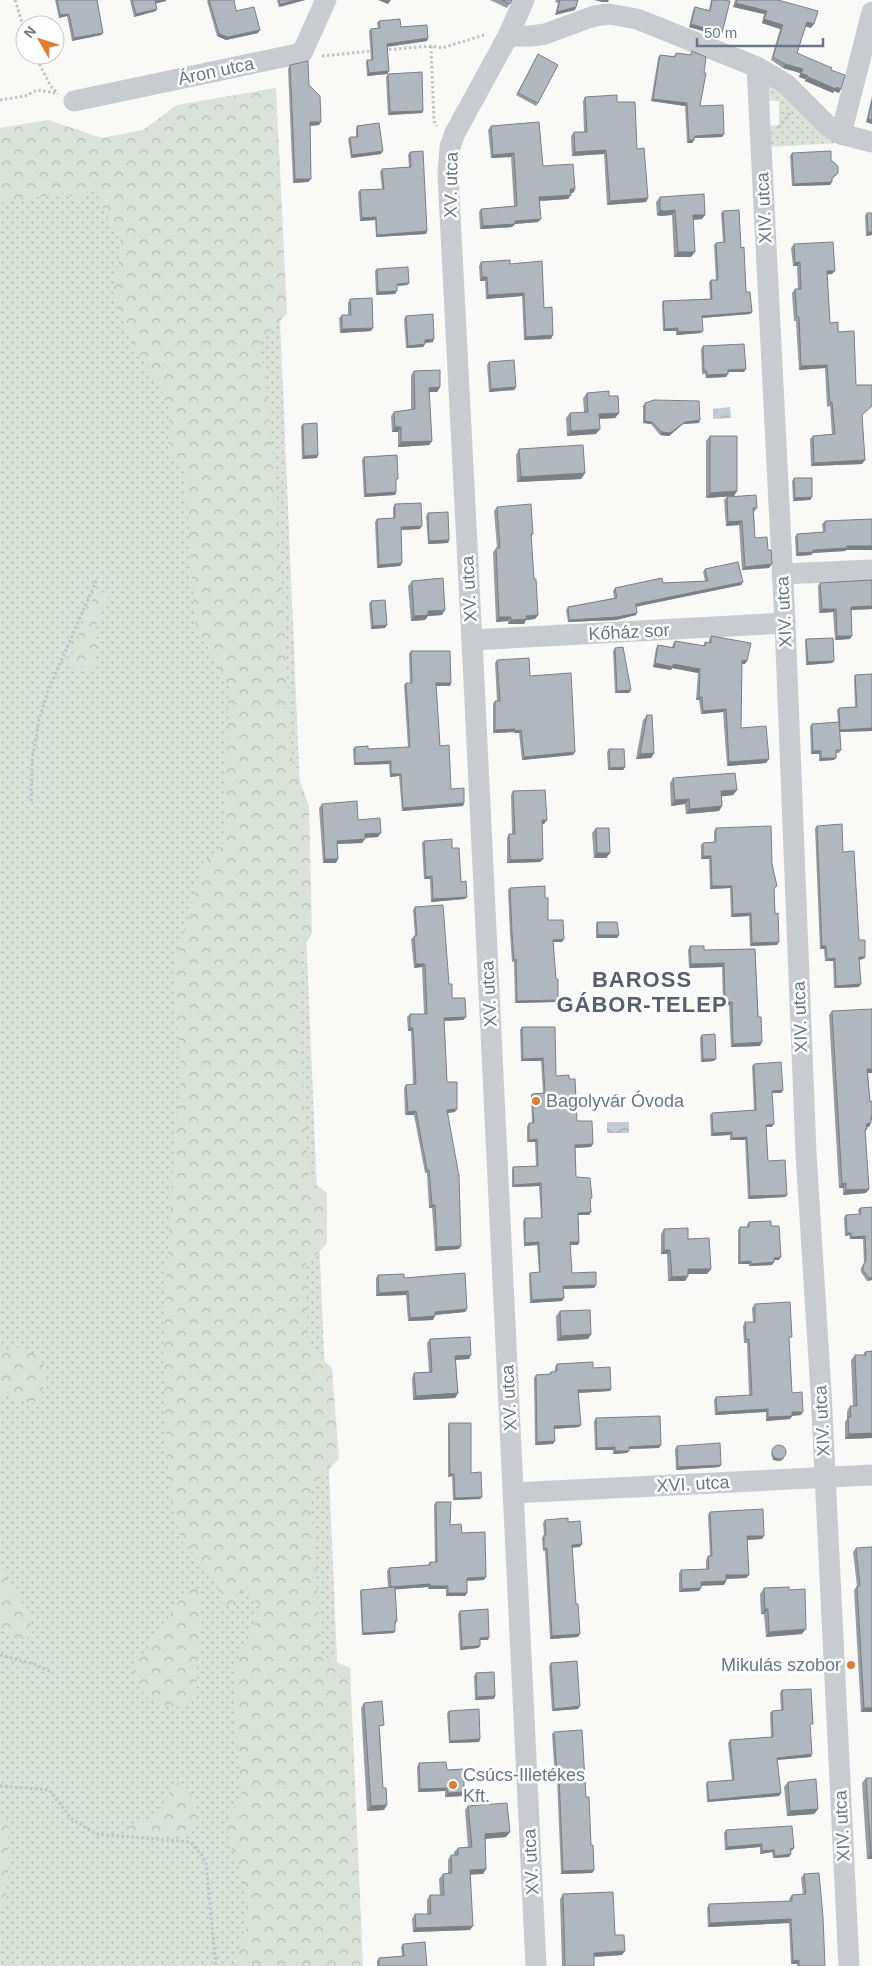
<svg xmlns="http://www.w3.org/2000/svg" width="872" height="1966" viewBox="0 0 872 1966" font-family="Arial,sans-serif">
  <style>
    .grass { fill: url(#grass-dots) }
    .forest { fill: url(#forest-crowns) }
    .water { fill: url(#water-waves) }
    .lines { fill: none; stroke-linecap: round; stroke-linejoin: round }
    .path { stroke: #c2c3c6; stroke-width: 3; stroke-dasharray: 2.5 2.5; stroke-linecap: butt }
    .minor { stroke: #c8cbcf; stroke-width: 21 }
    .wall { fill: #979da3 }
    .shaded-wall { fill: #7b8085 }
    .building { fill: #b0b7be; stroke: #7b8085 }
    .poi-dot { fill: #e47a2e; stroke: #fff; stroke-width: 2 }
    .labels { text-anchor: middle; stroke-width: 5; stroke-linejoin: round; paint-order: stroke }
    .street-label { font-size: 18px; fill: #697589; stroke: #fff }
    .poi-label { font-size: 18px; fill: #697589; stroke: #fff; text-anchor: start }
    .district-label { font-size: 22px; font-weight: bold; letter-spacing: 1px; fill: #575f6e; stroke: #fff }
  </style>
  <defs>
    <pattern id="grass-dots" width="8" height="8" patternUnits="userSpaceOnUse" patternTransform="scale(1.25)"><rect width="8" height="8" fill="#dae2d9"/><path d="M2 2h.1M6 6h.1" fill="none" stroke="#b5bcb6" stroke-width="1.8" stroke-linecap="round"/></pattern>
    <pattern id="forest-crowns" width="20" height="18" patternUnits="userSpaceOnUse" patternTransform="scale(1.25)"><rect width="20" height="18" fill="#dae2d9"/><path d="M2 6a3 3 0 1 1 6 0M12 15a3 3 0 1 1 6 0" fill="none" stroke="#b5bcb6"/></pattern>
    <pattern id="water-waves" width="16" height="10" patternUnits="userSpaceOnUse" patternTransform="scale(1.25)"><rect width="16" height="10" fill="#c5cbd2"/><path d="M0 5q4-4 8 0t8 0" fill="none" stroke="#a4a9b0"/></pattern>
  </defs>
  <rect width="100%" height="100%" fill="#f9faf8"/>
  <g class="grass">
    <path d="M766 81 839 143 768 147 766 126 779 125V101H766Z"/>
    <path d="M271 109 350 1966H0V166Z"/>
  </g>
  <g class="forest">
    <path d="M276 88 287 313 259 344 265 374 277 496 292 762 309 805 312 933 299 955 300 1038 309 1179 327 1193V1244L306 1264 308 1345 332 1368 339 1459 310 1487 322 1656 350 1668 363 1966H234L247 1927 245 1886 224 1826 242 1793 236 1730V1664L254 1626 259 1607 245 1585 236 1606H223L217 1584 202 1563 181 1541 169 1491 163 1359 170 1207 181 1073 173 970 203 863 222 846 225 817 229 686 195 624 185 474 168 455 170 412 159 385 139 354 112 299 122 244 94 191 76 199 65 193 0 203V128L48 120 102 138 143 130 177 105Z"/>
    <path d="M101 589 109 594 96 625 97 643 94 664 88 669 76 672 68 665 91 602Z"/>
    <path d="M22 1347 38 1357 47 1370 41 1396 33 1403 12 1399 6 1393 0 1396V1353L6 1349Z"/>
    <path d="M0 1568 4 1571 12 1590 21 1600 28 1615 33 1632 25 1640 9 1636 0 1629Z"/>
    <path d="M188 1589H201L196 1691 189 1702C184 1703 178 1706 173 1706 149 1708 126 1681 137 1657L146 1655 150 1639 161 1631 175 1606Z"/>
    <path d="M180 1782C198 1798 198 1807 196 1830L187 1835 128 1833 127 1827 149 1819 165 1802 174 1783Z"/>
    <path d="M0 1815 8 1824C7 1845 12 1896 0 1911Z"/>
  </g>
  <g class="water">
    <path d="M730 407 731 418 713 419V409Z"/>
    <rect x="607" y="1122" width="22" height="11"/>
  </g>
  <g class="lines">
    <g class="path">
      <path d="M15 0 25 32"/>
      <path d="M431 46 434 121 437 126"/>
      <path d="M384 50 431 46 442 48 487 34"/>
      <path d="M35 55 50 85 58 94"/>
      <path d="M322 56 373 51"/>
      <path d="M0 100 25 96 37 90 55 93"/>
      <path d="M779 127 790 113"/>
      <path d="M31 801 32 761 39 720 48 691 97 579"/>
      <path d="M0 1655 37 1665 53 1673"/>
      <path d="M0 1786 49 1790 72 1819 96 1834 190 1842 201 1854 206 1863 216 1966"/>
    </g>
    <g class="minor">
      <path d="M524 0 508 36 455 133 450 147 448 175 474 681 536 1966"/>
      <path d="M508 36H532L545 34 594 16 609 14 637 19 757 67 786 84 829 127 841 134 872 142"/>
      <path d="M757 67 785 623 806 1153 821 1392 849 1966"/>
      <path d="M74 101 302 53 326 0"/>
      <path d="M841 134 872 12"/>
      <path d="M782 574 872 570"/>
      <path d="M472 640 785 623"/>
      <path d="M513 1493 872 1475"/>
    </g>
  </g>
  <g class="wall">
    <path d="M55 0H97L103 33 101 35 72 41 67 16 59 18Z"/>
    <path d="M130 0H166V1L156 3V11L134 17Z"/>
    <path d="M208 0H234L236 11 260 30 258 33 226 40 217 36 207 1Z"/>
    <path d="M277 0H305L279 7Z"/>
    <path d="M490 0H512L507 8Z"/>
    <path d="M556 0H578L575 10 555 15 558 3 555 2Z"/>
    <path d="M711 0H724L722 33 720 36 689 27 693 10 695 7 709 10Z"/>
    <path d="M735 0H778L811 28 805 26 797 53 831 70 839 93 834 91 833 93 805 81V79L799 77 800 73 783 68 771 60 780 29 762 23 764 14 733 7Z"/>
    <path d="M379 21 401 27 428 38 427 41 387 47 389 71 387 74 367 76 366 63 367 60H371L369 31 371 29 378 28 377 23Z"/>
    <path d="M692 51 704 73 700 106 724 134 722 137 695 138 692 143H687L685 106 651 101 658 58 660 55 674 56 676 53 690 55Z"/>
    <path d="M538 54V103L536 106 516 95Z"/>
    <path d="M290 65 309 85 319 125 310 126 311 179 308 182 293 183 288 69Z"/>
    <path d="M388 74 423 111 422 113 388 115 386 77Z"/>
    <path d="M872 96V124L866 122Z"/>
    <path d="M585 97 617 102 637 149 648 198 646 202 607 205 604 154 572 156 571 136 574 132H584L583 101Z"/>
    <path d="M357 126 381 154 351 158 348 139 350 137H356V129Z"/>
    <path d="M491 126 543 166 575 189 573 193H570L568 199 540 201 538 222 515 224 512 227 480 229 479 212 481 209 514 206 511 157 491 158 488 130Z"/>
    <path d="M410 152 427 231 426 234 376 237 375 220 360 221 358 193 360 190 382 189 380 172 382 169 409 167 408 155Z"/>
    <path d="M792 153 831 160 838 173 832 179 830 185 792 186 790 156Z"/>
    <path d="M660 197 702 219 693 220 691 257H674L672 215 660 216 657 215 656 202Z"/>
    <path d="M723 211 741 248 746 292 752 312 750 314 702 318 701 333 676 335V331H663L662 304 663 301 710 299 709 282 711 280H716L714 245 716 243 723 242 721 213Z"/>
    <path d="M867 213 872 235 866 236 865 216Z"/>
    <path d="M794 244 832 274H827L830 323 838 332 856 385 862 416 865 460 862 464 811 466 810 439 813 436 832 435 830 406 827 407 825 368 799 370 796 321H794L792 293 795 289H798L797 266H793L791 248Z"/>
    <path d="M481 262 510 264 544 308 551 339 524 340 522 296 486 299 485 281H480L479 266Z"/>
    <path d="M377 269 409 283 407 285 397 286 395 294 376 295 375 271Z"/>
    <path d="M350 299 371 331 340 333 339 318 342 315H348V303Z"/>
    <path d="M406 316 433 342 425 343 423 347 406 348 404 319Z"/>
    <path d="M703 346 744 372H728L726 377 706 378 705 374H702L701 349Z"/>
    <path d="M489 362 516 387 514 390 489 392 487 365Z"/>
    <path d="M414 371 440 387 437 392H429L432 441 429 445 398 447V432H392L391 416 394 412 411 410V375Z"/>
    <path d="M587 393 609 396 619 413 615 418 599 419 596 434 567 436 566 418 570 413 584 412 583 398Z"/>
    <path d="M645 403 699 423 683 424 669 436 660 435 651 424 643 423V406Z"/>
    <path d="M303 424 318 455 317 458 302 459 301 426Z"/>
    <path d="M710 436 737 491 734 496 706 498V441Z"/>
    <path d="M519 449 585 473 581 479 517 482 516 455Z"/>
    <path d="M364 457 397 481H396V492L395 495 364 497 362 460Z"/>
    <path d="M794 478 812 497 810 500 793 501 792 481Z"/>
    <path d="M727 497 757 508 754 512 755 538 769 568 742 570 739 525 726 526 724 500Z"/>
    <path d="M395 504 420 529 401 530 402 563 400 566 377 568 375 522 377 519 393 518V507Z"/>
    <path d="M497 507 533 534 531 537 534 579 538 615 535 619 526 620 524 624H508V621L496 622 493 552 497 548 494 511Z"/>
    <path d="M428 513 449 540 448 543 428 544 426 516Z"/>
    <path d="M872 519V550H846L845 551 813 553 811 555 796 556 795 537 797 534 823 532 822 524 825 521Z"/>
    <path d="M705 569 743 582 741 585 637 606 636 615 616 620 568 622 566 610 568 607 614 598 613 591 615 588 663 583 705 581 703 572Z"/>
    <path d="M872 580V609L851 610 850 639 835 640 833 612 819 613 818 586 820 583Z"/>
    <path d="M412 581 442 615 428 616 425 620 411 621 408 586Z"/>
    <path d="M371 601 385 628 371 629 369 604Z"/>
    <path d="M711 636 745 664H742L741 728 766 763 727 766 723 712 701 714 699 700H696L698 673 672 668 671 670 653 667 656 648 658 645 672 647 673 644 675 641 703 646 705 642H709V640Z"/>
    <path d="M806 639 832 663 806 665 805 641Z"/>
    <path d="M615 648 629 693H615L613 651Z"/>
    <path d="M411 651 451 683 450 686H436L440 746 451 789 464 803 463 806 402 811 399 776 390 777 389 764 354 765 353 749 355 747 368 749 408 748 404 685 406 683H410L409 654Z"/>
    <path d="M497 660 530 676 575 752 573 755 522 760 519 733H514L513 732 493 733V704L495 701H497L495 663Z"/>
    <path d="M872 674V731L840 732 841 750 839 753H836L834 760 819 761V754H811L810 726 812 724 838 722 837 710 839 708 855 707 854 678 855 675Z"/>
    <path d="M647 715 654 753 651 758 636 759 643 720Z"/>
    <path d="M609 749 625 767 623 770H608L607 752Z"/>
    <path d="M673 778 737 790 733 795 722 796V806L719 811 686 814 685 804 671 806 670 783Z"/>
    <path d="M513 791 544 824H542L543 859 540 862 507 863V838L509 834H512L511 795Z"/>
    <path d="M322 804 358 820 378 837 365 838 362 843 337 844 336 863H323L319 808Z"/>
    <path d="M817 826 843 852 859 940 865 957 863 959 859 960V987L834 988 833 961H825L824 949H820L815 828Z"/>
    <path d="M596 828 610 853 606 858H594L592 833Z"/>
    <path d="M716 828 772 864 774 889 777 945 750 946 749 916 731 917 730 888 710 889 709 859H701V845L703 843 714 842V831Z"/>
    <path d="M424 841 452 848 461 882 465 899 431 902 430 879H424L422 843Z"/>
    <path d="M510 888 545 898 548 920 564 939 562 942H553L556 1002 515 1003 514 962H512L510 935 508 890Z"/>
    <path d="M415 907 449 984 452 998 466 1017 463 1020 444 1021 447 1082 455 1112 448 1113 459 1249 435 1251 432 1208H429L427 1173H425L414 1115H405L404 1088 406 1085 413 1084 411 1031H408L407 1017 410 1014H424L422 967 414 968 411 939 415 936 413 910Z"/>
    <path d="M597 922 617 938H596V924Z"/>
    <path d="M690 946 704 950 755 949 760 1046 731 1047 729 1005 723 1006 722 967 689 968 688 950Z"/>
    <path d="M832 1011 868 1073 870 1102 872 1101V1120H871L869 1127H867V1129L865 1132 866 1193 843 1195V1188H839L829 1015Z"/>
    <path d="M522 1027 556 1076 569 1079 577 1121 591 1147 575 1148 576 1177 590 1201 591 1212 589 1215H578L579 1242 578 1245H570L572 1273 596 1285 594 1288 563 1289 562 1301 530 1303 529 1275 530 1273 539 1272 537 1245 524 1246 523 1221 525 1218H541L539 1186 512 1187V1170L513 1167 536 1166 535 1142H527V1126L529 1123H532L531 1096 532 1094 543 1093 541 1061H521L520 1030Z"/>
    <path d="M702 1035 714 1061 701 1062 700 1038Z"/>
    <path d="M754 1064 783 1090 781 1093H772V1127H766L768 1161 787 1195 785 1197 748 1199 745 1140H730V1135L711 1136 710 1115 712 1113 754 1110 752 1066Z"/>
    <path d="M872 1207V1280L867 1281 861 1272V1268L864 1263 863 1239H850L849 1235 845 1236 844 1218 846 1215H859L858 1210 860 1208Z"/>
    <path d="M749 1222 771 1226 779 1260H774V1262L772 1265 749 1266V1264H738V1230L740 1227H747V1225Z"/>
    <path d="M664 1229 688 1239 711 1269 707 1274H688V1276L685 1281H668L667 1254H661V1234Z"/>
    <path d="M378 1275 404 1278 467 1309 465 1312 435 1315V1316L433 1320 408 1321 406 1295 376 1296V1278Z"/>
    <path d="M755 1304 789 1340 792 1393 801 1415 792 1416 790 1419 766 1421V1412L715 1415 714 1400 716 1397 749 1395 747 1343H744L743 1326 745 1322H753L752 1308Z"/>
    <path d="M560 1311 591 1334 588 1339 557 1341 556 1316Z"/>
    <path d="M430 1339 471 1355 469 1359 456 1360 458 1393 455 1398 413 1400 412 1378 414 1373 429 1372 427 1343Z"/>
    <path d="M872 1351V1438L845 1439V1422L847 1419V1411L850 1406H853L851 1360 855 1355H863L865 1352Z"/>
    <path d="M557 1364 593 1368 611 1389 610 1391 579 1393V1427L554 1429 553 1444 535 1445 534 1378 536 1375 549 1374 551 1372H555V1367Z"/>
    <path d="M596 1418 659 1448 629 1449 627 1453 613 1454V1450H595L594 1421Z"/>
    <path d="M449 1423 482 1497 480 1499 453 1500 452 1476 448 1477V1426Z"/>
    <path d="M677 1446 721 1465 719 1467 676 1470 675 1449Z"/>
    <path d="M776 1446 784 1457 783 1459 780 1461 773 1460 771 1454Z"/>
    <path d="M436 1502 450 1525 462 1533 484 1580 467 1581V1593L465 1596H446V1589H428V1587L395 1589 397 1621 395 1624 394 1633 362 1635 360 1592 361 1590 388 1587 387 1571 389 1568 428 1565 430 1562H435L434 1505Z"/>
    <path d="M710 1512 762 1539 747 1540 749 1575 746 1578 726 1579V1581L724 1585H701L699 1591 679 1592V1573L681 1570 706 1569V1560L708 1556H710L708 1515Z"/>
    <path d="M545 1520 568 1522 580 1547H572L578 1637 550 1639 545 1551H543L542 1538 544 1535 543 1523Z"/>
    <path d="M856 1548 872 1712H861L854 1590 857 1586 853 1552Z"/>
    <path d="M764 1588 789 1590 802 1634 766 1637 764 1614H761L760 1594Z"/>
    <path d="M460 1611 489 1637 488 1640H480V1646L478 1648 460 1650 458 1614Z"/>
    <path d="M551 1663 578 1709 552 1711 549 1666Z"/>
    <path d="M476 1673 495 1696 494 1699 475 1700 474 1676Z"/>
    <path d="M782 1690 811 1727H810L811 1757 777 1760 781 1793 779 1796 707 1802 706 1784 707 1782 732 1780 728 1743 730 1740 771 1737 770 1713 772 1711 781 1710 780 1693Z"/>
    <path d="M364 1703 380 1730 384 1810 367 1811 361 1708Z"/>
    <path d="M449 1711 480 1739 479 1742 449 1743 447 1713Z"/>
    <path d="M554 1732 586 1797 594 1870 592 1873 561 1874 557 1778H555L552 1734Z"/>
    <path d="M419 1763 447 1770 464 1792 462 1796 445 1797V1791L418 1792 417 1767Z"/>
    <path d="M866 1778H872V1859H867L862 1783Z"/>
    <path d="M788 1782 818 1809 814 1814 787 1816 784 1787Z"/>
    <path d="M468 1806 510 1832 506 1837 485 1839 486 1869 483 1874H471L470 1930 413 1932 412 1919 415 1914H427V1900L430 1895H440L439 1879 443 1874H448V1860L451 1855H454V1852L458 1848 468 1847 465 1810Z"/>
    <path d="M726 1830 794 1848 792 1851H791L789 1857 773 1858 772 1852 760 1854V1847L725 1850 724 1833Z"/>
    <path d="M804 1874 825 1966H797V1964H791L789 1923 708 1927 707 1908 709 1904 790 1901 789 1899 792 1895H803L801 1878Z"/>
    <path d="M563 1894 615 1935 622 1955 594 1957V1966H562L560 1899Z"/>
    <path d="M403 1944 427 1966H377V1961L379 1958 402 1956 401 1947Z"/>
  </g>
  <g class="shaded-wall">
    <path d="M161 0H166V1L154 4 155 1Z"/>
    <path d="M297 0H305L279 7 280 4Z"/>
    <path d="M378 0H391L388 4Z"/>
    <path d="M594 0H609L608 2H602Z"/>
    <path d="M736 3 767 11 764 14 733 7Z"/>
    <path d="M576 7 575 10 555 15 557 12Z"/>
    <path d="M157 9 156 11 134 17 136 14Z"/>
    <path d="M69 14 67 16 59 18 60 15Z"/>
    <path d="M764 19 783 25 780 29 762 23Z"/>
    <path d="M807 22 814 24 811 28 804 26Z"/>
    <path d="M691 24 722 33 720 36 689 27Z"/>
    <path d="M260 30 258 33 226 40 217 36 219 34Z"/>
    <path d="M103 33 101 35 72 41 74 38Z"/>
    <path d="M428 38 427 41 385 47 387 44Z"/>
    <path d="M785 64 803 69 800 73 783 68Z"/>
    <path d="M389 71 387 74 367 76 369 73Z"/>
    <path d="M801 73 808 76 805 79 799 77Z"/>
    <path d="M808 77 837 87 841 89 839 93 834 91 833 93 805 81Z"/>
    <path d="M653 99 687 103 685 106 651 101Z"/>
    <path d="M423 111 422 113 388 115 390 112Z"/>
    <path d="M868 119 872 120V124L866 122Z"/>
    <path d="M310 122H321L319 125 307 126Z"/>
    <path d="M724 134 722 137 693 138 695 136Z"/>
    <path d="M689 140H694L692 143H687Z"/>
    <path d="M606 150 604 154 572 156 575 152Z"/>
    <path d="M383 151 381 154 351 158 352 155Z"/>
    <path d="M514 153 511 157 491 158 493 155Z"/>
    <path d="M295 179H311L308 182 293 183Z"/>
    <path d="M832 182 830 185 792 186 794 184Z"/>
    <path d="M570 189H575L573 193H568Z"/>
    <path d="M571 195 568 199 537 201 539 197Z"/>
    <path d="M648 198 646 202 607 205 610 201Z"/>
    <path d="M660 210H675L672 215 660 216 657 215Z"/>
    <path d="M693 215H705L702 219 690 220Z"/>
    <path d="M376 217 375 220 360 221 362 218Z"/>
    <path d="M541 219 538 222 515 224 512 227 480 229 483 226 515 221Z"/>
    <path d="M427 231 426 234 376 237 377 235Z"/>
    <path d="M868 232H872V235L866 236Z"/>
    <path d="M678 252H695L691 257H674Z"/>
    <path d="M800 262 797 266H793L795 263Z"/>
    <path d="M827 271H835L832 274 824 275Z"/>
    <path d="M482 277H487L485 281H480Z"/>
    <path d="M409 283 407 285 395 286 397 284Z"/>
    <path d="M397 291 395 294 376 295 378 292Z"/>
    <path d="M524 293 522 296 486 299 488 295Z"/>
    <path d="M752 312 750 314 700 318 702 316Z"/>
    <path d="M373 328 371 331 340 333 342 329Z"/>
    <path d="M678 328 676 331H663L665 329Z"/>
    <path d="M703 331 701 333 676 335 678 332Z"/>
    <path d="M553 335 551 339 524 340 526 337Z"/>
    <path d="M434 339 433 342 423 343 425 340Z"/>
    <path d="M425 344 423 347 406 348 408 346Z"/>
    <path d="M827 365 825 368 799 370 801 366Z"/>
    <path d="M746 369 744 372H726L728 370Z"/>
    <path d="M728 374 726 377 706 378 707 375Z"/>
    <path d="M440 387 437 392H426L429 388Z"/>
    <path d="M516 387 514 390 489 392 491 389Z"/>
    <path d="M619 413 615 418 595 419 599 414Z"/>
    <path d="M700 420 699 423 683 424 669 436 660 435 662 432 685 422Z"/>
    <path d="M645 421 652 422 651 424 643 423Z"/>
    <path d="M395 427H401L398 432H392Z"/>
    <path d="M600 429 596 434 567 436 571 431Z"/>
    <path d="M432 441 429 445 398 447 401 442Z"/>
    <path d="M318 455 317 458 302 459 304 456Z"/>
    <path d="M865 460 862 464 811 466 814 463Z"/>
    <path d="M585 473 581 479 517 482 521 477Z"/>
    <path d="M737 491 734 496 706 498 710 493Z"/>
    <path d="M396 492 395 495 364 497 366 494Z"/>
    <path d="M812 497 810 500 793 501 795 498Z"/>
    <path d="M742 521 739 525 726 526 728 522Z"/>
    <path d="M422 526 420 529 400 530 401 527Z"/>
    <path d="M449 540 448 543 428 544 429 541Z"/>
    <path d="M847 546H872V550H846L845 551 813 553 811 555 796 556 798 553 813 550Z"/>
    <path d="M402 563 400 566 377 568 379 565Z"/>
    <path d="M772 564 769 568 742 570 745 567Z"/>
    <path d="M743 582 741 585 635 607 636 604Z"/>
    <path d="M872 606V609L848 610 851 607Z"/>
    <path d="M822 609H836L833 612 819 613Z"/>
    <path d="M445 610 442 615 428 616 425 620 411 621 414 616 428 611Z"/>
    <path d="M637 613 636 615 616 620 568 622 569 620Z"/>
    <path d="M538 615 535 619 526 620 524 624H508L511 620 526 616Z"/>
    <path d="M499 617H511L508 621 496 622Z"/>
    <path d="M387 625 385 628 371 629 373 626Z"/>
    <path d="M837 636H852L850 639 835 640Z"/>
    <path d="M742 660 747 661 745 664 740 663Z"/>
    <path d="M834 661 832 663 806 665 808 662Z"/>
    <path d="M655 663 673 664 700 669 698 673 672 668 671 670 653 667Z"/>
    <path d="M436 683H451L450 686H434Z"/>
    <path d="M631 690 629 693H615L617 691Z"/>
    <path d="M699 697H702L699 700H696Z"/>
    <path d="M726 709 723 712 701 714 703 711Z"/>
    <path d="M872 728V731L838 732 840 730Z"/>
    <path d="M515 729 513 732 493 733 495 730Z"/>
    <path d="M521 730 519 733H514L515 731Z"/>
    <path d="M813 751H821L819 754H811Z"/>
    <path d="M575 752 573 755 522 760 524 757Z"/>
    <path d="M654 753 651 758 636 759 640 754Z"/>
    <path d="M821 758H836L834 760 819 761Z"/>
    <path d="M769 759 766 763 727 766 729 762Z"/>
    <path d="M391 761 389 764 354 765 355 763Z"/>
    <path d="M625 767 623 770H608L610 768Z"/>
    <path d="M391 774H401L399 776 390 777Z"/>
    <path d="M737 790 733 795 718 797 721 791Z"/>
    <path d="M689 799 685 804 671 806 675 800Z"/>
    <path d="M464 803 463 806 402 811 403 808Z"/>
    <path d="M722 806 719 811 686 814 690 809Z"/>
    <path d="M542 820H547L544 824H539Z"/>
    <path d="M381 833 378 837 362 838 365 834Z"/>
    <path d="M365 839 362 843 334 844 337 841Z"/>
    <path d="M597 853H610L606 858H594Z"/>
    <path d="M703 856H711L709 859H701Z"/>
    <path d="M325 859H338L336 863H323Z"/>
    <path d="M543 859 540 862 507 863 510 860Z"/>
    <path d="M432 876 430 879H424L426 877Z"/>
    <path d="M712 886H732L730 888 710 889Z"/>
    <path d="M467 897 465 899 431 902 433 899Z"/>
    <path d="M751 913 749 916 731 917 733 914Z"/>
    <path d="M598 935H619L617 938H596Z"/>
    <path d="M564 939 562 942H551L553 940Z"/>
    <path d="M779 942 777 945 750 946 752 943Z"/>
    <path d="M822 946H826L824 949H820Z"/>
    <path d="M859 957H865L863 959 857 960Z"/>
    <path d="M835 958 833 961H825L827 959Z"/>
    <path d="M724 963 722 967 689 968 691 964Z"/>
    <path d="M416 964H425L422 967 414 968Z"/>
    <path d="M861 984 859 987 834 988 836 986Z"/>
    <path d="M558 1000 556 1002 515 1003 517 1001Z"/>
    <path d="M725 1002H732L729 1005 723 1006Z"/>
    <path d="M466 1017 463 1020 442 1021 444 1018Z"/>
    <path d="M410 1028H413L411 1031H408Z"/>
    <path d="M762 1042 760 1046 731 1047 733 1044Z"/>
    <path d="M543 1058 541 1061H521L523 1059Z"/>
    <path d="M703 1059H716L714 1061 701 1062Z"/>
    <path d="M867 1069H872V1073H865Z"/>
    <path d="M783 1090 781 1093H770L772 1091Z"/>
    <path d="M457 1109 455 1112 445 1113 447 1110Z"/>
    <path d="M416 1111 414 1115H405L408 1112Z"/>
    <path d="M871 1123 869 1127 863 1128 866 1124Z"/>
    <path d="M774 1124 772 1127H765L766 1125Z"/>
    <path d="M732 1132 730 1135 711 1136 713 1133Z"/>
    <path d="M747 1137 745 1140H730L732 1138Z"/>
    <path d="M537 1139 535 1142H527L529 1140Z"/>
    <path d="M593 1144 591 1147 573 1148 575 1145Z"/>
    <path d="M541 1183 539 1186 512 1187 514 1185Z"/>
    <path d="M846 1183 843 1188H839L842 1184Z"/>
    <path d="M869 1189 866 1193 843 1195 846 1190Z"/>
    <path d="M787 1195 785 1197 748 1199 750 1196Z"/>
    <path d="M432 1205H435L432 1208H429Z"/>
    <path d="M591 1212 589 1215H577L578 1213Z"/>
    <path d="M847 1233H851L849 1235 845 1236Z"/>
    <path d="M865 1236 863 1239H850L851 1237Z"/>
    <path d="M539 1242 537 1245 524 1246 525 1243Z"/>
    <path d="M570 1242H579L578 1245H568Z"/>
    <path d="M461 1246 459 1249 435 1251 437 1247Z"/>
    <path d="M664 1250H670L667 1254H661Z"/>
    <path d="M781 1257 779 1260H772L774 1258Z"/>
    <path d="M751 1261 749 1264H738L740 1262Z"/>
    <path d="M774 1262 772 1265 749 1266 751 1264Z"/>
    <path d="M688 1269H711L707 1274H684Z"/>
    <path d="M688 1276 685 1281H668L672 1277Z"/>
    <path d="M869 1278H872V1280L867 1281Z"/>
    <path d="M596 1285 594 1288 561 1289 563 1286Z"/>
    <path d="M408 1291 406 1295 376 1296 379 1293Z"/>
    <path d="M564 1298 562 1301 530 1303 532 1300Z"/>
    <path d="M467 1309 465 1312 433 1315 435 1312Z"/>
    <path d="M435 1316 433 1320 408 1321 410 1318Z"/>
    <path d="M591 1334 588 1339 557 1341 561 1336Z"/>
    <path d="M471 1355 469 1359 452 1360 455 1356Z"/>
    <path d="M611 1389 610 1391 577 1393 578 1390Z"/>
    <path d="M458 1393 455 1398 413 1400 416 1396Z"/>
    <path d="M768 1409 766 1412 715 1415 717 1412Z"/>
    <path d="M792 1412H803L801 1415 789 1416Z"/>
    <path d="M792 1416 790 1419 766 1421 768 1417Z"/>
    <path d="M581 1425 579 1427 552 1429 554 1426Z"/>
    <path d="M872 1433V1438L845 1439 849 1434Z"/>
    <path d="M555 1441 553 1444 535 1445 537 1442Z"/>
    <path d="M661 1445 659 1448 627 1449 629 1447Z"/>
    <path d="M615 1447 613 1450H595L597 1448Z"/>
    <path d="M615 1451H629L627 1453 613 1454Z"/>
    <path d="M775 1457H784L783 1459 780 1461 773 1460Z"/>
    <path d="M721 1465 719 1467 676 1470 678 1467Z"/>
    <path d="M450 1474H454L452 1476 448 1477Z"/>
    <path d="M482 1497 480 1499 453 1500 455 1498Z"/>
    <path d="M747 1536H764L762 1539 745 1540Z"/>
    <path d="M582 1544 580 1547 570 1548 572 1545Z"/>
    <path d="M726 1575H749L746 1578 724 1579Z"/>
    <path d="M486 1577 484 1580 465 1581 467 1578Z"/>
    <path d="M726 1581 724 1585 699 1586 701 1582Z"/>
    <path d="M430 1584 428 1587 388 1590 391 1587Z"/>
    <path d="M430 1586H448L446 1589H428Z"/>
    <path d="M701 1588 699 1591 679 1592 682 1589Z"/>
    <path d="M448 1593H467L465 1596H446Z"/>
    <path d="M765 1609H768L764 1614H761Z"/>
    <path d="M806 1629 802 1634 766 1637 769 1632Z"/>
    <path d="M395 1631 394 1633 362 1635 363 1633Z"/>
    <path d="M580 1634 578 1637 550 1639 552 1636Z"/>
    <path d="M489 1637 488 1640H478L480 1638Z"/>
    <path d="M480 1646 478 1648 460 1650 462 1647Z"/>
    <path d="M495 1696 494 1699 475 1700 477 1697Z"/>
    <path d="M580 1706 578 1709 552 1711 554 1709Z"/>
    <path d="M864 1708H872V1712H861Z"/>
    <path d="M480 1739 479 1742 449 1743 450 1741Z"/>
    <path d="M812 1754 811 1757 775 1760 777 1758Z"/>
    <path d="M447 1788 445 1791 418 1792 420 1789Z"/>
    <path d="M464 1792 462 1796 445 1797 448 1793Z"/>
    <path d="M781 1793 779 1796 707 1802 709 1800Z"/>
    <path d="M387 1805 384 1810 367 1811 371 1806Z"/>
    <path d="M818 1809 814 1814 787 1816 790 1811Z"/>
    <path d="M510 1832 506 1837 482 1839 485 1834Z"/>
    <path d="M762 1844 760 1847 725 1850 727 1847Z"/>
    <path d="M774 1850 772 1852 760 1854 762 1851Z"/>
    <path d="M791 1854 789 1857 773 1858 775 1856Z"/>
    <path d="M871 1854H872V1859H867Z"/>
    <path d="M486 1869 483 1874 467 1875 470 1870Z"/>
    <path d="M594 1870 592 1873 561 1874 563 1871Z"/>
    <path d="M791 1919 789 1923 708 1927 710 1923Z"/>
    <path d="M473 1926 470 1930 413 1932 416 1928Z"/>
    <path d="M625 1951 622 1955 591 1957 594 1953Z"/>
    <path d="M799 1960 797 1964H791L793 1961Z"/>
  </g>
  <g class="building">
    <path d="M57 0H97L103 33 74 38 69 14 60 15Z"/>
    <path d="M132 0H161L155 1 157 9 136 14Z"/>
    <path d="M209 0H234L236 11 254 7 260 30 228 37 219 34Z"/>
    <path d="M279 0H297L280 4Z"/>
    <path d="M502 0H512L510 4Z"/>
    <path d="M559 0H578L576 7 557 12 560 0Z"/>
    <path d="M712 0H724L730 1 722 33 691 24 695 7 710 11Z"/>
    <path d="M737 0H778L818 11 814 24 807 22 797 53 832 68 831 70 845 75 841 89 837 87 836 89 808 77V76L801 73 803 69 785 64 773 57 783 25 764 19 767 11 736 3Z"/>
    <path d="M400 19 401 27 427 25 428 38 387 44 389 71 369 73 367 60H373L371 29 380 28 379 21Z"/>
    <path d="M692 51 706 57 704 73H706L700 106 723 105 724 134 695 136 694 140H689L687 103 653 99 660 55 675 57 676 53 691 55Z"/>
    <path d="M538 54 558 65 538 103 518 93Z"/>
    <path d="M308 61 309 85 320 96 321 122H310L311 179H295L290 65Z"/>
    <path d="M422 72 423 111 390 112 388 74Z"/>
    <path d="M617 95V102H635L637 149 644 148 648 198 610 201 606 150 575 152 574 132H587L585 97Z"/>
    <path d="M872 101V120L868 119Z"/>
    <path d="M539 122 543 166 573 164 575 189H570L571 195 539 197 541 219 515 221V224L483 226 481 209 517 206 514 153 493 155 491 126Z"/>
    <path d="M379 123 383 151 352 155 350 137H358L357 126Z"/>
    <path d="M423 151 427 231 377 235 376 217 362 218 360 190 384 189 382 169 411 167 410 152Z"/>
    <path d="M831 151V160L838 166V173L832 178V182L794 184 792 153Z"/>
    <path d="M704 194 705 215H693L695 252H678L675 210 664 211 660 210V197Z"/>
    <path d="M739 210 741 248 744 247 746 292H750L752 312 702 316 703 331 678 332V328L665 329 663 301 712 299 711 280H718L716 243 725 242 723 211Z"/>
    <path d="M867 213H872V232H868Z"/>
    <path d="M833 242 835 271H827L830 323 838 322V332L854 331 856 385H872V406L862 415 865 460 814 463 813 436 835 434 832 402 830 403 827 365 801 366 799 317H797L795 289H801L800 262 795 263 794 244Z"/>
    <path d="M510 260V264L542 261 544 308 552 307 553 335 526 337 524 293 488 295 487 277H482L481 262Z"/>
    <path d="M408 267 409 283 397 284V291L378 292 377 269Z"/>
    <path d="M372 298 373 328 342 329V315H351L350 299Z"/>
    <path d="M433 314 434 339 425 340V344L408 346 406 316Z"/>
    <path d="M744 344 746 369 728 370V374L707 375V371H704L703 346Z"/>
    <path d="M514 360 516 387 491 389 489 362Z"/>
    <path d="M440 370V387L429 388 432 441 401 442V427H395L394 412 415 409 414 371Z"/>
    <path d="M609 391V396H618L619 413 599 414 600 429 571 431 570 413 588 412 587 393Z"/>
    <path d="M654 400 699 401 700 420 685 422 670 433 662 432 652 422 645 421V403Z"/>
    <path d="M317 423 318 455 304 456 303 424Z"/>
    <path d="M710 436H737V491L710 493Z"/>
    <path d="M583 445 585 473 521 477 519 449Z"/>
    <path d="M397 455 398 479H396V492L366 494 364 457Z"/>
    <path d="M794 478H812V497L795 498Z"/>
    <path d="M756 495 757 508H753L755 538 767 537 768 550H771L772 564 745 567 742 521 728 522 727 497Z"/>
    <path d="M421 503 422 526 401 527 402 563 379 565 377 519 395 518V504Z"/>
    <path d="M531 504 533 534H531L534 579H536L538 615 526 616 527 619 511 620V617H499L496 548H500L497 507Z"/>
    <path d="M448 512 449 540 429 541 428 513Z"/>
    <path d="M872 519V546H847V548L813 550V552L798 553 797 534 825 532V521Z"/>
    <path d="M738 562 743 582 636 604 637 613 617 617 569 620 568 607 617 598 615 588 662 578 663 583 708 581 705 569Z"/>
    <path d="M443 578 445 610 428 611V615L414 616 412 581Z"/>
    <path d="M872 580V606L851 607 852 636H837L836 609H822L820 583Z"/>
    <path d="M385 600 387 625 373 626 371 601Z"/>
    <path d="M711 636 751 643 747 661 742 660 741 728 766 726 769 759 729 762 726 709 703 711 702 697H699L700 669 673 664V667L655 663 658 645 674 648 675 641 705 646V642L711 643Z"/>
    <path d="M833 638 834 661 808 662 806 639Z"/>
    <path d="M623 647 631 690 617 691 615 648Z"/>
    <path d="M411 651H450L451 683H436L440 746 449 745 451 789 464 788V803L403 808 401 774H391V761L355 763V747L368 746V749L410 747 406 683H412Z"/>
    <path d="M529 658 530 676 571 673 575 752 524 757 521 730 515 731V729L495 730V701H500L497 660Z"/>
    <path d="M872 674V728L840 730 839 708 857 707 855 675Z"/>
    <path d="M647 715H652L654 753 640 754Z"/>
    <path d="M839 722 841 750H836V758H821V751H813L812 724Z"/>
    <path d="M609 749H624L625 767 610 768Z"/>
    <path d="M735 773 737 790 721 791 722 806 690 809 689 799 675 800 673 778Z"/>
    <path d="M545 790 547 820H542L543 859 510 860 509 834H515L513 791Z"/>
    <path d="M357 801 358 820 380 818 381 833 365 834V839L337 841 338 859H325L322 804Z"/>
    <path d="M842 824 843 852 854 851 859 940H865V957H859L861 984 836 986 835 958 827 959 826 946H822L817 826Z"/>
    <path d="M771 826 772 864 777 886 774 889 775 914 778 913 779 942 752 943 751 913 733 914 732 886H712L711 856H703V843L716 842V828Z"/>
    <path d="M596 828H609L610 853H597Z"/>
    <path d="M452 839V848H459L461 882 466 881 467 897 433 899 432 876 426 877 424 841Z"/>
    <path d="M545 886V898H548V920H563L564 939 553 940 556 979H558V1000L517 1001 516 959 514 960 512 932 510 888Z"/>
    <path d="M443 905 449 984H452V998H465L466 1017 444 1018 447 1082H457V1109L447 1110 459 1176 461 1246 437 1247 435 1205H432L429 1170H427L416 1111 408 1112 406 1085 416 1084 413 1028H410V1014H427L425 964H416L414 936H417L415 907Z"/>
    <path d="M597 922H617L619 935H598Z"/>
    <path d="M690 946H704V950L755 949 758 1017H761L762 1042 733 1044 732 1002H725L724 963 691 964Z"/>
    <path d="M872 1009V1069H867L870 1102 872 1101V1116H871V1123L866 1124 867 1129H865L869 1189 846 1190V1183L842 1184 832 1011Z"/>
    <path d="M522 1027H555L556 1076 569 1075V1079H575L577 1121H592L593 1144 575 1145 576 1177 590 1178 592 1198 590 1199 591 1212 578 1213 579 1242H570L572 1273 596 1272V1285L563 1286 564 1298 532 1300 530 1273 540 1272 539 1242 525 1243V1218H542L541 1183 514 1185 513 1167 538 1166 537 1139 529 1140V1123H534L532 1094 545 1093 543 1058 523 1059Z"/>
    <path d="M715 1034 716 1059H703L702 1035Z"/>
    <path d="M781 1062 783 1090 772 1091 774 1124 766 1125 768 1161 785 1160 787 1195 750 1196 747 1137 732 1138V1132L713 1133 712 1113 756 1110 754 1064Z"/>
    <path d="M872 1207V1278H869L863 1270V1266L866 1260 865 1236 851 1237V1233H847L846 1215 861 1214 860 1208Z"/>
    <path d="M771 1221V1226H779L781 1257 774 1258V1262L751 1264V1261L740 1262V1227H749V1222Z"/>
    <path d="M688 1228V1239L709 1238 711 1269H688V1276L672 1277 670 1250H664V1229Z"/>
    <path d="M465 1273 467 1309 435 1312V1316L410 1318 408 1291 379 1293 378 1275 404 1274V1278Z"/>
    <path d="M790 1302 792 1337H789L792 1393 802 1392 803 1412H792V1416L768 1417V1409L717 1412 716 1397 752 1395 749 1339 746 1340 745 1322H755V1304Z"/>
    <path d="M590 1310 591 1334 561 1336 560 1311Z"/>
    <path d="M470 1337 471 1355 455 1356 458 1393 416 1396 414 1373 432 1372 430 1339Z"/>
    <path d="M872 1351V1433L849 1434 848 1417H851L850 1406H857L855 1355H866L865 1352Z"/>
    <path d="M593 1362V1368L610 1367 611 1389 578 1390 581 1425 554 1426 555 1441 537 1442 536 1375 551 1374V1372L557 1371V1364Z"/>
    <path d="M660 1416 661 1445 629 1447V1451H615V1447L597 1448 596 1418Z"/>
    <path d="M449 1423H471V1473L481 1472 482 1497 455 1498 454 1474H450Z"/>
    <path d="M720 1443 721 1465 678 1467 677 1446Z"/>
    <circle cx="779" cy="1452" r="7"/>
    <path d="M436 1502H451L450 1525 461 1524 462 1533 485 1532 486 1577 467 1578V1593H448V1586H430V1584L391 1587 389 1568 430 1565V1562H437Z"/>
    <path d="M763 1509 764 1536H747L749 1575H726V1581L701 1582V1588L682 1589 681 1570 709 1569 708 1556H712L710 1512Z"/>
    <path d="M568 1518V1522L580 1521 582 1544 572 1545 576 1604H578L580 1634 552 1636 547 1548 544 1549V1535H546L545 1520Z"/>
    <path d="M872 1547V1708H864L857 1586H860L856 1548Z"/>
    <path d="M395 1587 397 1621H395V1631L363 1633 361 1590Z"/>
    <path d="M789 1587V1590L805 1589 806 1629 769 1632 768 1609H765L764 1588Z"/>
    <path d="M488 1609 489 1637 480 1638V1646L462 1647 460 1611Z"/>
    <path d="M577 1661 580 1706 554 1709 551 1663Z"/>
    <path d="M494 1672 495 1696 477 1697 476 1673Z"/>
    <path d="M811 1689 813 1724H810L812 1754 777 1758 781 1793 709 1800 707 1782 734 1780 730 1740 773 1737 772 1711 783 1710 782 1690Z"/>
    <path d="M382 1701 384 1725 379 1726 383 1788H386L387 1805 371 1806 364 1703Z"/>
    <path d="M479 1709 480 1739 450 1741 449 1711Z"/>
    <path d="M582 1730 586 1797H589L591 1845H593L594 1870 563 1871 559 1775H557L554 1732Z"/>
    <path d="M446 1762 447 1770 464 1769V1792L448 1793 447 1788 420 1789 419 1763Z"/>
    <path d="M866 1778H872V1854H871Z"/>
    <path d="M816 1779 818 1809 790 1811 788 1782Z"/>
    <path d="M507 1803 510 1832 485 1834 486 1869 470 1870 473 1926 416 1928 415 1914H431L430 1895H444L443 1874 452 1873 451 1855H458V1848L472 1847 468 1806Z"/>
    <path d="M792 1826 794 1848 790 1849 791 1854 775 1856 774 1850 762 1851V1844L727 1847 726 1830Z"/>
    <path d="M819 1873 823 1917 825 1966H799V1960L793 1961 791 1919 710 1923 709 1904 792 1901V1895L806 1894 804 1874Z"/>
    <path d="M613 1892 615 1935H624L625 1951 594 1953V1966H565L563 1894Z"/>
    <path d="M425 1942 427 1966H379V1958L404 1956 403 1944Z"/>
  </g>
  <g class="poi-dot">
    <circle cx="536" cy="1101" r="5"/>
    <circle cx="851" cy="1665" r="5"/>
    <circle cx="453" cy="1785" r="5"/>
  </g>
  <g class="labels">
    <g class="street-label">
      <text transform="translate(216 71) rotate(-12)" y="6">Áron utca</text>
      <text transform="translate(451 185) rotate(-89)" y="6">XV. utca</text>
      <text transform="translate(764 208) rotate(-93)" y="6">XIV. utca</text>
      <text transform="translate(469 589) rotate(-93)" y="6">XV. utca</text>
      <text transform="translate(784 612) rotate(-93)" y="6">XIV. utca</text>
      <text transform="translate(629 632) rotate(-3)" y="6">Kőház sor</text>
      <text transform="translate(489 994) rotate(-93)" y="6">XV. utca</text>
      <text transform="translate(800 1017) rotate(-92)" y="6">XIV. utca</text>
      <text transform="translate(509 1398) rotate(-93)" y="6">XV. utca</text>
      <text transform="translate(822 1421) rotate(-93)" y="6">XIV. utca</text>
      <text transform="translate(693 1484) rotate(-3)" y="6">XVI. utca</text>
      <text transform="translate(842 1826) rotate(-93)" y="6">XIV. utca</text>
      <text transform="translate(531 1862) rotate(-93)" y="6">XV. utca</text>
    </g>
    <g class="poi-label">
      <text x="546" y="1107">Bagolyvár Óvoda</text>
      <text x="841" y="1671" text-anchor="end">Mikulás szobor</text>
      <text x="463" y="1781">Csúcs-Illetékes<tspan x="463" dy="21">Kft.</tspan></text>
    </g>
    <g class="district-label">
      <text x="642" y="987">BAROSS<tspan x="642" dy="25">GÁBOR-TELEP</tspan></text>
    </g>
  </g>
  <g transform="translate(40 40) rotate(309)"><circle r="24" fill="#ffffff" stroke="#c3c8d0"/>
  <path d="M0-4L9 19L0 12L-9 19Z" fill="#e47a2e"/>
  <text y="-8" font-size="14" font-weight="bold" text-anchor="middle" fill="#697589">N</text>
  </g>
  <path d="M697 38v8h126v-8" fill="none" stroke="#697589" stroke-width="2.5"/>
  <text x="704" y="38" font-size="15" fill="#697589" stroke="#ffffff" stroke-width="4" paint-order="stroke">50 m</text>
</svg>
